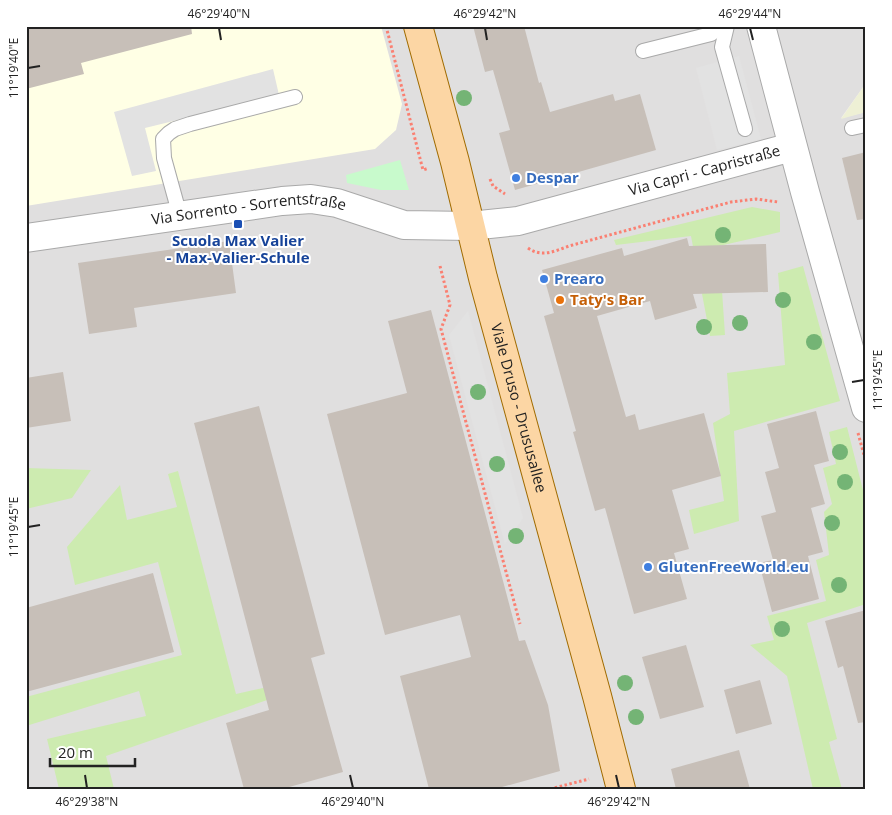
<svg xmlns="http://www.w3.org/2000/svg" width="892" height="815" viewBox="0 0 892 815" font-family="'Open Sans',sans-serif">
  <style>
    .residential { fill: #e0dfdf }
    .education { fill: #ffffe5 }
    .farmland { fill: #eef0d5 }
    .grass { fill: #cdebb0 }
    .park { fill: #c8facc }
    .parking { fill: #e2e2e2 }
    .building { fill: #c7bfb8 }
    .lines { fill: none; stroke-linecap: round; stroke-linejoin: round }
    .lane-casing { stroke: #a9a9a9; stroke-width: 16 }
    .street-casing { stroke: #a9a9a9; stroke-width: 30 }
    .primary-casing { stroke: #a06b00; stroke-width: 30 }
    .path { stroke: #fa8072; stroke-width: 3; stroke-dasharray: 2.5 2.5; stroke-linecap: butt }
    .lane { stroke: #fff; stroke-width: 14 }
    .street { stroke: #fff; stroke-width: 28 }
    .primary { stroke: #fcd6a4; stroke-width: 28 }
    .tree { fill: #74b475 }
    .ticks { fill: none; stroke: #222; stroke-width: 2 }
    .shop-dot { fill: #3f7fe0; stroke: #fff; stroke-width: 2 }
    .transit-dot { fill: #1a4fb4; stroke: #fff; stroke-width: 2 }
    .food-dot { fill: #e8710a; stroke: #fff; stroke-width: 2 }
    .labels { text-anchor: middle; stroke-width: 4; stroke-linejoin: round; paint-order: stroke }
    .street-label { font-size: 15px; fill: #222; stroke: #fff }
    .shop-label { font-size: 15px; font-weight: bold; fill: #366cbe; stroke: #fff; text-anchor: start }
    .transit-label { font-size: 15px; font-weight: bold; fill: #164399; stroke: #fff }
    .food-label { font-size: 15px; font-weight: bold; fill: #c56008; stroke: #fff; text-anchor: start }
    .neatline { fill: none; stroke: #222; stroke-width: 2 }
    .ticks-label { font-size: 12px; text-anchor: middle; fill: #222 }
  </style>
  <rect width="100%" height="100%" fill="#f2efe9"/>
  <path class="residential" d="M26 26H866V83L841 118 866 112V789H26Z"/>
  <path class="education" d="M26 26H381L402 104 396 130 375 149 26 206Z"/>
  <path class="farmland" d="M866 83V112L841 119Z"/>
  <g class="grass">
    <path d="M752 207 780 212V232L719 246 725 335 710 336 691 236 616 245 614 240Z"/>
    <path d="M803 266 840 401 734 431 739 521 694 534 689 510 724 501 713 423 730 414 727 373 785 365 778 273Z"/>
    <path d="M847 427 866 502V604L807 623 837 739 829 742 842 789H813L787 676 750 645 774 640 767 616 826 601 816 560 829 555 824 512 832 504 823 468 836 464 829 432Z"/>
    <path d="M26 468 91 470 72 498 26 509Z"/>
    <path d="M178 471 236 694 272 686 273 698 106 756 114 789H59L47 739 146 716 139 691 26 726V697L182 655 158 562 75 585 67 547 120 485 127 520 177 507 168 474Z"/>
  </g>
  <path class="park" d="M400 160 409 190H381L347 183 346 175Z"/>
  <g class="parking">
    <path d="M739 56 761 139 717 150 696 68Z"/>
    <path d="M273 69 279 95 145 128 156 171 132 176 114 112Z"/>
    <path d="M468 311 523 518 505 544 449 335Z"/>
  </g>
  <g class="building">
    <path d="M26 26H191L192 34 81 63 84 74 26 89Z"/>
    <path d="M473 26H524L539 83 541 82 550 112 613 94 615 101 640 94 656 150 515 190 499 133 510 130 493 70 485 72Z"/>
    <path d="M866 152V219L857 220 842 158Z"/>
    <path d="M687 238 689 246 766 244 768 292 693 294 697 308 655 320 650 301 597 316 626 417 635 414 639 430 704 413 721 476 672 490 689 549 674 553 687 599 634 614 605 508 595 511 573 432 576 431 544 316 554 313 542 270 622 248 624 256Z"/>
    <path d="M229 241 236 293 134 308 137 327 89 334 78 263Z"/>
    <path d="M431 310 519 641 525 640 548 705 560 771 495 789H429L400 676 471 657 460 615 385 635 327 414 407 393 388 321Z"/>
    <path d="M63 372 71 421 26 428V378Z"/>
    <path d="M259 406 325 654 311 658 343 772 282 789H244L226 723 269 710 194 423Z"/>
    <path d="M816 411 829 461 814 465 825 504 811 508 823 552 808 556 819 599 772 612 759 563 773 560 761 516 776 512 765 472 779 468 767 424Z"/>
    <path d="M153 573 174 652 26 692V608Z"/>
    <path d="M866 610V722L858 723 843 666 838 668 825 621Z"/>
    <path d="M686 645 704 707 660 719 642 657Z"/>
    <path d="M760 680 772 724 736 734 724 690Z"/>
    <path d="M739 750 750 789H676L671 769Z"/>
  </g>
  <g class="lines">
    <defs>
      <g id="lane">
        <path d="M727 26 722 47 745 129"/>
        <path d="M643 51 711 34 721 26"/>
        <path d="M852 128 866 125"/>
        <path d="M180 216 164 158 163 139 169 133 175 129 190 124 295 97"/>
      </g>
      <g id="street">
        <path d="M761 26 805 192 866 408"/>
        <path id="s1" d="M26 238 282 201 311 199 337 203 404 225 470 226 518 221 792 147"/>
      </g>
      <g id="primary">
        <path id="s2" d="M418 26 455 162 483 278 597 696 621 789"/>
      </g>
    </defs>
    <use href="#lane" class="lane-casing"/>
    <use href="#street" class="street-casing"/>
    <use href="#primary" class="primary-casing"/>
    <g class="path">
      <path d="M386 26 423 170 429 168"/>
      <path d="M490 179 493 186 505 194"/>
      <path d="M528 248C542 258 555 251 569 246L731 202 756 199 778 202"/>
      <path d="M440 266 450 305 441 329 520 624"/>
      <path d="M858 433 866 462"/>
      <path d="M550 789 589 779"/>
    </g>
    <use href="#lane" class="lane"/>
    <use href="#street" class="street"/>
    <use href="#primary" class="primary"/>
  </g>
  <g class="tree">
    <circle cx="464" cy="98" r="8"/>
    <circle cx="723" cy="235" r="8"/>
    <circle cx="783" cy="300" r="8"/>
    <circle cx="740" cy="323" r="8"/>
    <circle cx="704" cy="327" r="8"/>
    <circle cx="814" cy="342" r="8"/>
    <circle cx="478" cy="392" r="8"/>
    <circle cx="840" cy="452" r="8"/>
    <circle cx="497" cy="464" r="8"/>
    <circle cx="845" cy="482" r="8"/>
    <circle cx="832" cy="523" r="8"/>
    <circle cx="516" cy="536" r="8"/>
    <circle cx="839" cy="585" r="8"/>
    <circle cx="782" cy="629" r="8"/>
    <circle cx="625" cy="683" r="8"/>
    <circle cx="636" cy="717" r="8"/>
  </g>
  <path class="ticks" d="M219 28 221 40M485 28 487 40M750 28 753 40M28 68 40 66M852 382 864 380M28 527 40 525M85 775 87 788M350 775 353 788M616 775 619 788"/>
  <g class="shop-dot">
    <circle cx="516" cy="178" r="5"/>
    <circle cx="544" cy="279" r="5"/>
    <circle cx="648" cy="567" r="5"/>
  </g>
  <rect class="transit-dot" x="233" y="219" width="10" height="10" rx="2.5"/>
  <circle class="food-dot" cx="560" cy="300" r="5"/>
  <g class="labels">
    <g class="street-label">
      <text dy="5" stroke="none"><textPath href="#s1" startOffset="692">Via Capri - Capristraße</textPath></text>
      <text dy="5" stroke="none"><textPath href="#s1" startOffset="225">Via Sorrento - Sorrentstraße</textPath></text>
      <text dy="5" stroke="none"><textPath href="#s2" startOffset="395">Viale Druso - Drususallee</textPath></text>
    </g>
    <g class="shop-label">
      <text x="526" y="183">Despar</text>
      <text x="554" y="284">Prearo</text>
      <text x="658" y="572">GlutenFreeWorld.eu</text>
    </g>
    <g class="transit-label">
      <text x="238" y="246">Scuola Max Valier<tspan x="238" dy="17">- Max-Valier-Schule</tspan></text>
    </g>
    <g class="food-label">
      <text x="570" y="305">Taty's Bar</text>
    </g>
  </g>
  <rect width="892" height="815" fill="none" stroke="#ffffff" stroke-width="55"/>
  <path d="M50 758v8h85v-8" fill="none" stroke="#222222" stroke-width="2.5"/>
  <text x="58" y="758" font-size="15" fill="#222222" stroke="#ffffff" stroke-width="4" paint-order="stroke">20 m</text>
  <rect x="28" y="28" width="836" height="760" class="neatline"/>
  <g class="ticks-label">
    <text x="219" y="18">46°29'40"N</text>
    <text x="485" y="18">46°29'42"N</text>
    <text x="750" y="18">46°29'44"N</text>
    <text transform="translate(14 68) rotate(-90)" y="4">11°19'40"E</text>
    <text transform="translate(878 380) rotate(-90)" y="4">11°19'45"E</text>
    <text transform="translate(14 527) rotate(-90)" y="4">11°19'45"E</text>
    <text x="87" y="806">46°29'38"N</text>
    <text x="353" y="806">46°29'40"N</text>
    <text x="619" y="806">46°29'42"N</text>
  </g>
</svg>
